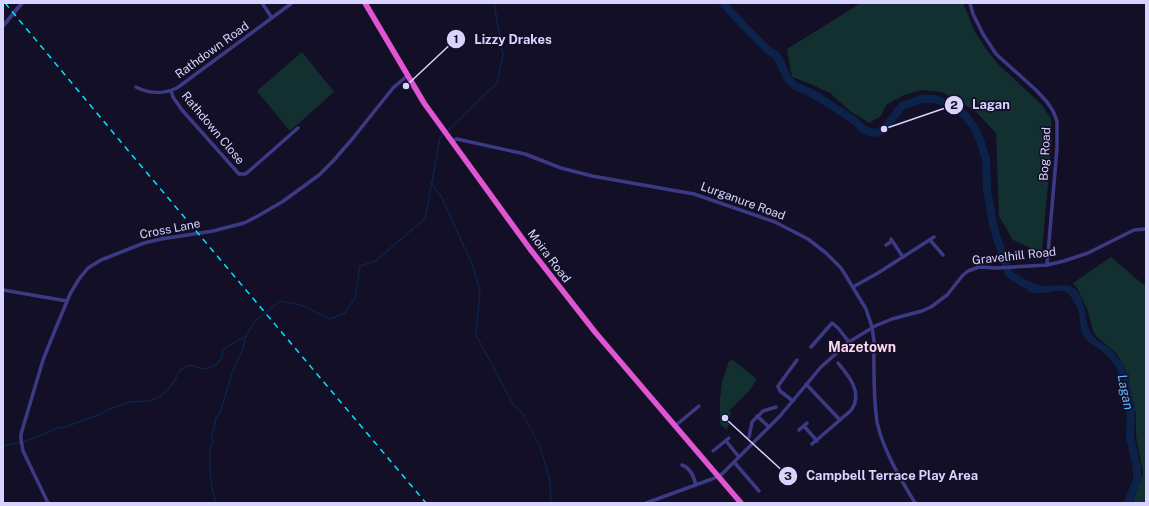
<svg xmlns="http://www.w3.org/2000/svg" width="1149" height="506" viewBox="0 0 1149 506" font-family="'Public Sans',sans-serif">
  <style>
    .green { fill: #12302f }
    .water { fill: #0c2248 }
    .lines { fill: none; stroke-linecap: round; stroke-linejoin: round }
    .stream { stroke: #0c2248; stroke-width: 1.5 }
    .river { stroke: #0c2248; stroke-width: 8 }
    .minor { stroke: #3d3a85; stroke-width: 3.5 }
    .tertiary { stroke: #3d3a85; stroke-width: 4 }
    .trunk { stroke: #e055d1; stroke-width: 5.5 }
    .rail { stroke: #00e5ff; stroke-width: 1.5; stroke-dasharray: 6 5; stroke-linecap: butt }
    .labels { text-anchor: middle; stroke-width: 3.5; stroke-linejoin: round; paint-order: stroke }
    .street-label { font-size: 12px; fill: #d9d4ff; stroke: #130f26 }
    .water-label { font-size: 13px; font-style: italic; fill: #62b6ff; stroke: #130f26 }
    .quarter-label { font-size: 14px; font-weight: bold; fill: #ffd6f0; stroke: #130f26 }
    .leader { fill: none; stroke: #d9d4ff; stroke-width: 1.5 }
    .callout-dot { fill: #d9d4ff; stroke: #130f26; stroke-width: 1.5 }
    .mark-label { font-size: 12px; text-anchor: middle; font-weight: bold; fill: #111 }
    .callout-label { font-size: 13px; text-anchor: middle; font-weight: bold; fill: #d9d4ff; stroke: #130f26; stroke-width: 3.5; stroke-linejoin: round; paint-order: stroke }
  </style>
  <rect width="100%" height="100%" fill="#130f26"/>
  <g class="green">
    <path d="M861 3H963L975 32 984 46 996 62 1041 104 1051 119 1052 139 1042 251 1033 249 1013 240 999 216 996 133 974 110 942 92 921 90 904 95 886 105 881 116 869 123 850 111 830 93 808 83 792 77 787 49Z"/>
    <path d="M302 52 334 92 290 131 257 91Z"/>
    <path d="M1111 257 1146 287V503H1133L1143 473 1136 436V413L1127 373 1117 354 1097 337 1093 331 1088 311 1077 288 1073 283Z"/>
    <path d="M733 360 756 378C755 388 736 404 729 411L731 412 727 430 720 424V399L722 382 729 361Z"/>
  </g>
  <path class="water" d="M1030 284 1038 286 1068 285C1085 290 1084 313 1088 327 1092 340 1106 344 1114 353 1119 358 1122 366 1125 372L1120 374C1115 364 1106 354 1098 348 1092 344 1088 343 1084 337 1079 328 1081 319 1078 310 1077 306 1074 302 1072 299 1071 297 1069 293 1066 292 1056 287 1040 298 1027 291Z"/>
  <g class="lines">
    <g class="stream">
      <path d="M446 132 497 83 503 55 494 3"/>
      <path d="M431 183 441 196 472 264 480 291 476 335 513 404 522 413 540 446 550 481 551 503"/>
      <path d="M3 446 12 444 20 443 47 433 57 428 66 427 76 423 96 416 112 408 130 402 146 401 152 400 160 396 169 389 177 376 180 370 187 366H195L203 369 208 368 216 365 222 357 223 349 246 336"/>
      <path d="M216 503C210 483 209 469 210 448L212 445 213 441 211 436 214 428 216 418 221 410 232 373 243 349 244 342 247 335 254 322 280 301 301 305 330 319 345 313 355 298 360 266 375 261 425 219 440 138 443 134"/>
    </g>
    <g class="river">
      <path d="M723 3 743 25 768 50 776 55 779 60 788 79 795 86 809 92 820 98 855 121 863 129 870 132 876 133 884 129 902 106 921 99H934L947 103 966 116 975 129 981 143 986 159 987 190 994 229 1009 274 1023 283 1038 289"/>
      <path d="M1119 364 1124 376 1131 411 1130 437 1137 468V480L1128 503"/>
    </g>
    <g class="minor">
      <path d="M262 3 272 18"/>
      <path d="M970 3 973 14 983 34 996 54 1036 90 1047 102 1053 111 1057 121V148L1047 265"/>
      <path d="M136 87C149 94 164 94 177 88L292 3"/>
      <path d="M171 91 173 97 182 110 239 174H245L248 172 298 128"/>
      <path d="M451 141 457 139 525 154 561 168 592 176 694 194 775 222 808 239 826 253 841 268 846 276 866 309 872 327 874 341C874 367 873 395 877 422 883 450 900 478 915 503"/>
      <path d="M891 239 903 257"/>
      <path d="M930 240 943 255"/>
      <path d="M886 245 892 241"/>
      <path d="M853 287 878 273 934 237"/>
      <path d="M3 290 67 301"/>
      <path d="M811 347 832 323 838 328 849 342"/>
      <path d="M806 384 840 420C844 416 849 413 852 409 863 392 848 375 838 363"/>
      <path d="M793 401 780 391 778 386 797 360"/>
      <path d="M757 416 769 427"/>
      <path d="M675 426 699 406"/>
      <path d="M804 426 817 441"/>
      <path d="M799 430 807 423"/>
      <path d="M749 437 752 422 763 411 776 407"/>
      <path d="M726 441 739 457"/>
      <path d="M812 444 840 420"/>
      <path d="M713 451 729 438"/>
      <path d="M734 462 759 491"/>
      <path d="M682 465C691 468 694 477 696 485"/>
      <path d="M48 503 23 451 21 440V434L43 360 51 340 70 294 79 279 88 268 101 260 144 243 161 239 213 231 244 223 256 217 282 202 304 186 319 175 334 160 353 138 393 88 407 76"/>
      <path d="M646 503 712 479 721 475 780 416 821 367 849 342 875 326 892 319 922 311 931 307 947 295 963 275 968 271 979 267 997 268 1047 265 1064 261 1088 253 1134 230 1146 229"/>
    </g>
    <path class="tertiary" d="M3 26 22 3"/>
    <path class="trunk" d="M365 3 424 103 530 249 595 332 741 503"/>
    <path class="rail" d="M5 3 131 154 426 503"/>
  </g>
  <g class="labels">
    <g class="street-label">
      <text transform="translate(212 50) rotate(-36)" y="4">Rathdown Road</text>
      <text transform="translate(213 128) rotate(50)" y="4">Rathdown Close</text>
      <text transform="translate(1045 154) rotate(-87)" y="4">Bog Road</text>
      <text transform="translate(743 201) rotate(20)" y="4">Lurganure Road</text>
      <text transform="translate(170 229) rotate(-11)" y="4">Cross Lane</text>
      <text transform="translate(549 256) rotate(53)" y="4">Moira Road</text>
      <text transform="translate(1014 256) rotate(-6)" y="4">Gravelhill Road</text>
    </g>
    <g class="water-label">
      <text transform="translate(1126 392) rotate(78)" y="5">Lagan</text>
    </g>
    <g class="quarter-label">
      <text x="862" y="352">Mazetown</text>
    </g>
  </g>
  <path class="leader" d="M406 86L456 39M884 129L954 105M725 418L788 476"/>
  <g class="callout-dot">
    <circle cx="406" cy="86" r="4"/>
    <circle cx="884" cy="129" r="4"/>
    <circle cx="725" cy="418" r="4"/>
    <circle cx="456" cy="39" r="10"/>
    <circle cx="954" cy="105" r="10"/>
    <circle cx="788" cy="476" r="10"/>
  </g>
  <g class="mark-label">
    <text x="456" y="43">1</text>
    <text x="954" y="109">2</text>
    <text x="788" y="480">3</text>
  </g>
  <g class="callout-label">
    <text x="513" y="44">Lizzy Drakes</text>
    <text x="991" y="109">Lagan</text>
    <text x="892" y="480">Campbell Terrace Play Area</text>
  </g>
  <rect width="1149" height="506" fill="none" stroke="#d9d4ff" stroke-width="8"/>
</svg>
